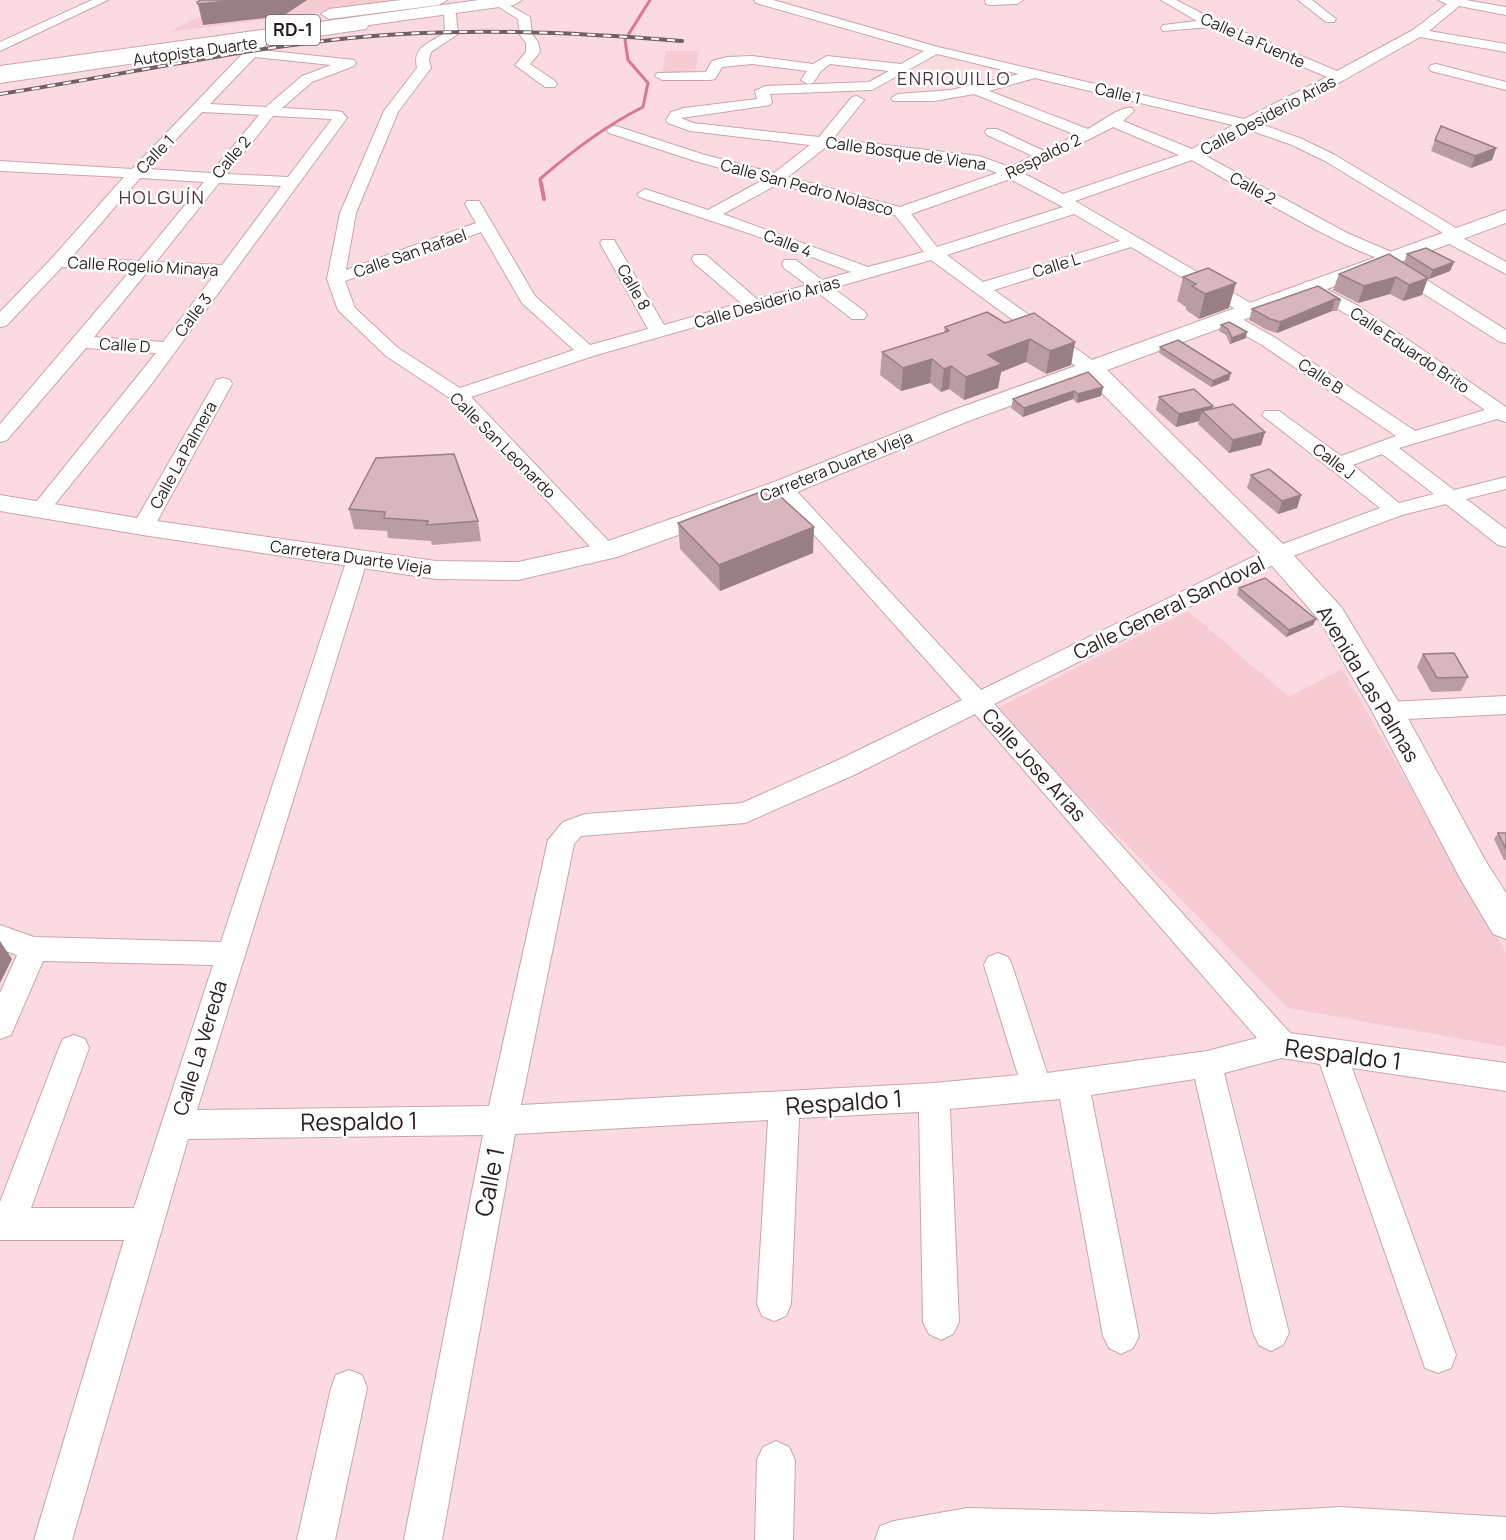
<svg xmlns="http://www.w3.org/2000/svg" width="1506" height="1540" viewBox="0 0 1506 1540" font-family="Manrope,sans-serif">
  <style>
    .built { fill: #f6cbd4 }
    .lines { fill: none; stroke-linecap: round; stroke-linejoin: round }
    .stream-far1 { stroke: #d87891; stroke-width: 3 }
    .stream { stroke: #d87891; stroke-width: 4 }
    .street-casing { stroke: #c7a6ad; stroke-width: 2 }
    .secondary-casing { stroke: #c7a6ad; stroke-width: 2 }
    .highway-casing { stroke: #c7a6ad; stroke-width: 2 }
    .street { fill: #fff; fill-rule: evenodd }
    .secondary { fill: #fff; fill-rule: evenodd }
    .highway { fill: #fff; fill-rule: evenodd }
    .rail-casing { stroke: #735f63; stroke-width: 4 }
    .rail { stroke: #fff; stroke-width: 2; stroke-dasharray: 8; stroke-linecap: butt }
    .wall { fill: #ba9da3 }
    .shaded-wall { fill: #977f84 }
    .building { fill: #d8b6bd; stroke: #977f84; stroke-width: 1.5 }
    .labels { text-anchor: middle; stroke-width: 5; stroke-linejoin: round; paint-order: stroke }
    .far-street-label { font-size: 16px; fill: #291d1f; stroke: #fff }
    .shield { fill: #fff; stroke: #696162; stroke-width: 1.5 }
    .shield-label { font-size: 18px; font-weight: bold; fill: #291d1f }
    .far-neighbourhood-label { font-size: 18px; letter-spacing: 1.5px; fill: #4c3238; stroke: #fff }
    .street-label { font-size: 20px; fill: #291d1f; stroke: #fff }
    .near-street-label { font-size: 24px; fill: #291d1f; stroke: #fff }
  </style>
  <rect width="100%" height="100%" fill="#fcdae1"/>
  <g class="built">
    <path d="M231 0H418L169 32Z"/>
    <path d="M666 51H698L695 74H662Z"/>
    <path d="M1188 611 1289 697 1342 669 1506 953V1047L1288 1008 994 710Z"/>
  </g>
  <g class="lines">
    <path class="stream-far1" d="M541 185 540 179C572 151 605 126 643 107L648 83 628 60 625 40 650 0"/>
    <path class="stream" d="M541 183 544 199"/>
    <defs>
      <g id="street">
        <path d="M92 0H108L0 51V42Z"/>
        <path d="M754 0H773L938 47 1244 119 1327 77 1210 27 1163 31 1161 28 1163 25 1197 21 1161 0H1176L1215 20 1337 71 1413 30 1447 4 1438 0H1466L1506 7V15L1459 6 1429 31 1506 44V52L1420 37 1344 80 1258 123 1302 139 1335 155 1461 231 1463 234 1461 237 1506 262V274L1442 240 1440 237 1443 233 1325 161 1292 145 1247 129 1204 155 1347 233 1396 254 1398 258 1396 262C1374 267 1221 177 1192 160L1075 201 1254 305 1257 309 1254 313H1242L1131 247 994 290 1099 365 1101 369 1099 373H1085L931 260 833 288 864 311 867 315 864 319H852L817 292 593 356 471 397 618 551 615 556 607 558 599 556 451 399 386 356 338 310 327 279 340 213 384 111 417 68C412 46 430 43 445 33L444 14 450 10 456 14 458 34 431 52 429 60 431 68 398 112 356 213 346 270 476 223 465 204 467 201H479L535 296 590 345 648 329 600 243 602 240H614L664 325 741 303 694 263 692 259 694 255H706L757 299 807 285 784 268 782 264 784 260H796L822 280 851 272 757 236 639 197 637 194 645 189 708 210 763 180 695 161 609 133 607 130 614 126 619 127 705 155 774 173 810 145 690 131 668 123 666 120 671 112 684 108 757 99 755 91 765 86 869 82 889 71 830 64 821 71 813 83 808 84 801 80 807 71 752 64 722 67 715 79 710 80H662L655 76 657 73 706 72 712 61 727 57 752 56 813 64 827 56 901 64 924 51 756 3ZM937 54 1019 74 951 90 898 94 891 98 893 101H934L974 94 1076 135 1044 151 997 129H987L985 132 987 135 1033 156 1010 167 979 156 833 139 864 100 857 96 852 97 819 137 693 123 681 118 770 105 772 102 770 94 872 90ZM1035 78 1233 125 1192 149 1123 121 1134 111 1132 108C1122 105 1099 123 1088 129L989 91ZM1113 127 1179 155 1063 194 1023 173ZM826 147 976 164 997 173 900 207 788 177ZM1010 179 1063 207 937 247 911 214ZM778 184 895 215 924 252 868 267 723 214ZM1074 214 1120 241 983 282 947 255ZM481 232 522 303 574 350 460 388 398 348 355 308 345 281Z"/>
        <path d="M985 0H1023L1017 4 990 5 986 4Z"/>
        <path d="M1298 0H1312L1336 19 1334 22H1326Z"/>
        <path d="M502 1 530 17 532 34 538 42 540 52 530 64 555 81 557 84 555 87H545L515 65 526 52V43L520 35 518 19 496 5Z"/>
        <path d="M263 37 269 41 261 50 354 60 356 63 354 66 312 82 282 108 337 111 342 112 347 118 150 386 47 514 40 516 33 514 29 510 33 506 156 353 86 348 7 440 0 442V424L131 270 62 267 6 326 0 327V312L52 258 124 177 0 171V161L132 169 246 50 258 38ZM255 57 331 65 302 76 266 107 210 104ZM202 112 259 115 211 173 148 169ZM273 116 332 119 288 177 227 174ZM140 178 204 182 139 261 71 258ZM219 183 281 186 222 265 156 262ZM148 271 215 274 163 342 94 337Z"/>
        <path d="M1436 64 1506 82V90L1431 71 1429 68 1431 65Z"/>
        <path d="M1397 264 1403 265 1506 330V343L1500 342 1391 273 1389 269Z"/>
        <path d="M1311 281 1360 307 1506 407V422L1497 419 1399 448 1454 490 1506 477V489L1466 499 1506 529V547L1498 545 1446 504 1402 515 1285 559 994 704 1290 1033 1506 1063V1091L1352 1068 1456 1355 1451 1368 1438 1373 1425 1368 1320 1064 1282 1058 1224 1073 1289 1333 1283 1345 1271 1351 1259 1345 1253 1333 1195 1079 1091 1095 1139 1336 1133 1348 1121 1354 1109 1348 1103 1336 1060 1099 950 1109 959 1322 953 1334 941 1340 929 1334 923 1322 919 1112 799 1118 791 1304 786 1316 774 1321 762 1316 757 1304 768 1120 515 1134 442 1540H404L483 1135 188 1139 72 1540H34L124 1240H0V1202L59 1048 63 1039 74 1035 85 1039 89 1048 31 1208H134L213 965 43 961 11 1035 0 1039V993L17 955 0 949V925L34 937 221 942 349 553 357 551 365 553 368 558 197 1110 489 1106 548 840 563 822 585 814 742 803 836 761 962 700 776 492 773 488 776 484 783 482 790 484 981 690 1269 549 1380 508 1262 415 1265 411H1279L1341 456 1396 436 1262 345 1221 322 1218 318 1221 314H1233L1274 337 1415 431 1485 410 1348 315 1305 290 1302 286 1305 282ZM1382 454 1434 494 1399 503 1353 465ZM975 714 1257 1038 1207 1051 1047 1073 1012 965 1008 957 998 953 988 957 984 965 1018 1075 934 1083 521 1105 574 844 581 836 745 823 854 775Z"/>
        <path d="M223 378 230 380 232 384 154 527 151 532 143 534 135 532 132 527 214 384 216 380Z"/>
        <path d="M1506 696V714L1388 720 1379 717 1376 711 1379 705 1388 702Z"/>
        <path d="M349 1370 362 1375 367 1388 335 1540H297L331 1388 336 1375Z"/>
        <path d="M776 1441 789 1447 795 1460 793 1540H755L757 1460 763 1447Z"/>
        <path d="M1341 1507 1506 1517V1540H875L880 1526 894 1521 967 1508 1213 1514Z"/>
      </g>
      <g id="secondary">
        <path d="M401 0H447L439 5 329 19 321 14 329 9Z"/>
        <path d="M360 21 366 23 368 26 366 29 0 83V73Z"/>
        <path d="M1506 210V223L1107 370 1287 548 1342 608 1404 711 1485 860 1506 893V939L1493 934 1461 880 1372 711 1320 621 1267 560 1087 378 966 422 792 494 617 557 518 580 436 579 143 535 0 511V495L143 519 436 561 518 562 600 544 710 505 774 482 948 412Z"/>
      </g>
      <path id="highway" d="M479 0H522L514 5 0 76V66Z"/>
    </defs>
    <use href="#street" class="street-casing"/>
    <use href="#secondary" class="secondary-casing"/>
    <use href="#highway" class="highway-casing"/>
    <use href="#street" class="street"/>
    <use href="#secondary" class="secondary"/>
    <use href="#highway" class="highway"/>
    <defs>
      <path id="rail" d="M0 94C117 76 233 50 350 38 461 27 572 32 682 41"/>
    </defs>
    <use href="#rail" class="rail-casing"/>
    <use href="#rail" class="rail"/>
  </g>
  <g class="wall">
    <path d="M1435 140 1496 148 1492 160 1471 168 1431 151Z"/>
    <path d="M1389 254 1422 295 1403 301 1390 294 1358 303 1333 290 1339 274Z"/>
    <path d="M1407 254 1454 262 1450 271 1429 279 1404 263Z"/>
    <path d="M1208 268 1229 308 1199 319 1186 310V307L1177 301 1183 277Z"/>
    <path d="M1318 286 1341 300 1337 311H1332L1277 333 1267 330 1249 320 1252 309Z"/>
    <path d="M1005 323 1075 342 1071 365 1046 374 1026 362 1001 372 998 388 964 400 949 389 941 392 930 383 901 391 880 375 882 352 944 332 945 327Z"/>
    <path d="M1221 325 1246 338 1230 344 1226 335 1219 331Z"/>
    <path d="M1160 347 1229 380 1211 387 1159 353Z"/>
    <path d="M1103 387 1101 396 1077 403 1073 399 1023 417 1011 408 1013 399Z"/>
    <path d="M1159 397 1213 406 1212 409 1265 432 1261 445 1229 453 1198 424 1199 421 1176 427 1156 410Z"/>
    <path d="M376 458 478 521 481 541 432 545 431 541 388 538 387 531 354 529 349 509Z"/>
    <path d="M1251 475 1301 495 1297 508 1278 514 1247 488Z"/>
    <path d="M678 523 813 553 720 591 680 549Z"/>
    <path d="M1239 588 1316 619 1313 625 1286 637 1237 595Z"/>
    <path d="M1423 654 1468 677 1461 691 1431 692 1417 667Z"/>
    <path d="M1498 833H1506V860H1504L1494 839Z"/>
  </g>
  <g class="shaded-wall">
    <path d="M238 0H307L283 16 203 25 198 4Z"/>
    <path d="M1496 148 1492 160 1471 168 1475 156Z"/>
    <path d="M1454 262 1450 271 1429 279 1433 270Z"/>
    <path d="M1396 277 1390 294 1358 303 1364 286Z"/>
    <path d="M1428 278 1422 295 1403 301 1409 285Z"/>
    <path d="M1236 283 1229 308 1199 319 1205 294Z"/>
    <path d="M1335 299 1332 311 1277 333 1280 322Z"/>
    <path d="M1247 332 1246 338 1230 344 1232 338Z"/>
    <path d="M1030 339 1026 362 1001 372 998 388 964 400 966 377 988 355Z"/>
    <path d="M1075 342 1071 365 1046 374 1050 351Z"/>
    <path d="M932 359 930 383 901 391 903 368Z"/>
    <path d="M951 366 949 389 941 392 944 369Z"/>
    <path d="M1231 373 1229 380 1211 387 1213 381Z"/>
    <path d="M1103 387 1101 396 1077 403 1078 394Z"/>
    <path d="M1074 391 1073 399 1023 417 1024 408Z"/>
    <path d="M1213 406 1210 418 1202 411 1199 421 1176 427 1179 414Z"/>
    <path d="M1265 432 1261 445 1229 453 1233 440Z"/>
    <path d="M1301 495 1297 508 1278 514 1282 501Z"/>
    <path d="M814 527 813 553 720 591 719 565Z"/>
    <path d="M1316 619 1313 625 1286 637 1289 630Z"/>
    <path d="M0 941 12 959 0 983Z"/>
  </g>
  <g class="building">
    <path d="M201 0H238L198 4 197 2Z"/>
    <path d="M1441 126 1496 148 1475 156 1435 140Z"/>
    <path d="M1426 248 1454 262 1433 270 1407 254Z"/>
    <path d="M1389 254 1428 278 1409 285 1396 277 1364 286 1339 274Z"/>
    <path d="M1208 268 1236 283 1205 294 1192 286 1196 284 1183 277Z"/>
    <path d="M1318 286 1341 300 1335 299 1280 322 1270 319 1252 309Z"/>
    <path d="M987 312 1005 323 1034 313 1075 342 1050 351 1030 339 988 355 1002 364 966 377 951 366 944 369 932 359 903 368 882 352 949 331 945 327Z"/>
    <path d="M1229 322 1247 332 1232 338 1228 329 1221 325Z"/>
    <path d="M1178 340 1231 373 1213 381 1160 347Z"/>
    <path d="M1088 372 1103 387 1078 394 1074 391 1024 408 1013 399Z"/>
    <path d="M1194 389 1213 406 1179 414 1159 397Z"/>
    <path d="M1233 404 1265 432 1233 440 1202 411Z"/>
    <path d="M454 454 478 521 427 525 428 521 384 518 385 512 349 509 376 458Z"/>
    <path d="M1269 469 1301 495 1282 501 1251 475Z"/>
    <path d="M771 488 814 527 719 565 678 523Z"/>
    <path d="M1265 578 1316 619 1289 630 1239 588Z"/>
    <path d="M1454 653 1468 677 1437 678 1423 654Z"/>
    <path d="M1498 833H1506V849Z"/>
  </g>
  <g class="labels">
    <g class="far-street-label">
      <text transform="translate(1253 40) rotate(24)" y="6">Calle La Fuente</text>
      <text transform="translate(195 51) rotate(-8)" y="6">Autopista Duarte</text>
      <text transform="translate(1118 93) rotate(13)" y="6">Calle 1</text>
      <text transform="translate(1268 115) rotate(-28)" y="6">Calle Desiderio Arias</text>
      <text transform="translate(906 153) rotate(8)" y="6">Calle Bosque de Viena</text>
      <text transform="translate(155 154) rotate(-46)" y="6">Calle 1</text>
      <text transform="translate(1043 156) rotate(-26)" y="6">Respaldo 2</text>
      <text transform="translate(231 157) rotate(-50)" y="6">Calle 2</text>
      <text transform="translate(807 187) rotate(15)" y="6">Calle San Pedro Nolasco</text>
      <text transform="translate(1253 188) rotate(29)" y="6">Calle 2</text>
      <text transform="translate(788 243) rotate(21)" y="6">Calle 4</text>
      <text transform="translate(410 253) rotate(-19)" y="6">Calle San Rafael</text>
      <text transform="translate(1056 265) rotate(-17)" y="6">Calle L</text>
      <text transform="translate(143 266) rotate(3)" y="6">Calle Rogelio Minaya</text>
      <text transform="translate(634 287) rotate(60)" y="6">Calle 8</text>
      <text transform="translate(767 302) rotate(-16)" y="6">Calle Desiderio Arias</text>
      <text transform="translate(193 315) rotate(-53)" y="6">Calle 3</text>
      <text transform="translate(125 345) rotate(4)" y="6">Calle D</text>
      <text transform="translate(1410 350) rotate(34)" y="6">Calle Eduardo Brito</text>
      <text transform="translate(1321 376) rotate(34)" y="6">Calle B</text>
      <text transform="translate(503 445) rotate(45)" y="6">Calle San Leonardo</text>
      <text transform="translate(183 455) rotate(-61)" y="6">Calle La Palmera</text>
      <text transform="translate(1334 461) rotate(37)" y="6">Calle J</text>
      <text transform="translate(836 466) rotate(-22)" y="6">Carretera Duarte Vieja</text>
      <text transform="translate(351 557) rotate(8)" y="6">Carretera Duarte Vieja</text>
    </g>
    <rect class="shield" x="266" y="15" width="54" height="30" rx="4.5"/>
    <g class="shield-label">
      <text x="293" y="36">RD-1</text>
    </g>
    <g class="far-neighbourhood-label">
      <text x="954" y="85">ENRIQUILLO</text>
      <text x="162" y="204">HOLGUÍN</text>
    </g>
    <g class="street-label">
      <text transform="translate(1169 608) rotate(-26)" y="7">Calle General Sandoval</text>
      <text transform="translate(1368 684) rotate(59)" y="7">Avenida Las Palmas</text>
      <text transform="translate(1034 765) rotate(48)" y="7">Calle Jose Arias</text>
      <text transform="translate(200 1048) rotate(-73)" y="7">Calle La Vereda</text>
    </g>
    <g class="near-street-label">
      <text transform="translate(1343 1055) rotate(7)" y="8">Respaldo 1</text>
      <text transform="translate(844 1103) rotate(-4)" y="8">Respaldo 1</text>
      <text transform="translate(359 1122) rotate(-1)" y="8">Respaldo 1</text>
      <text transform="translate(490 1182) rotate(-79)" y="8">Calle 1</text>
    </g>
  </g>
</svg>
